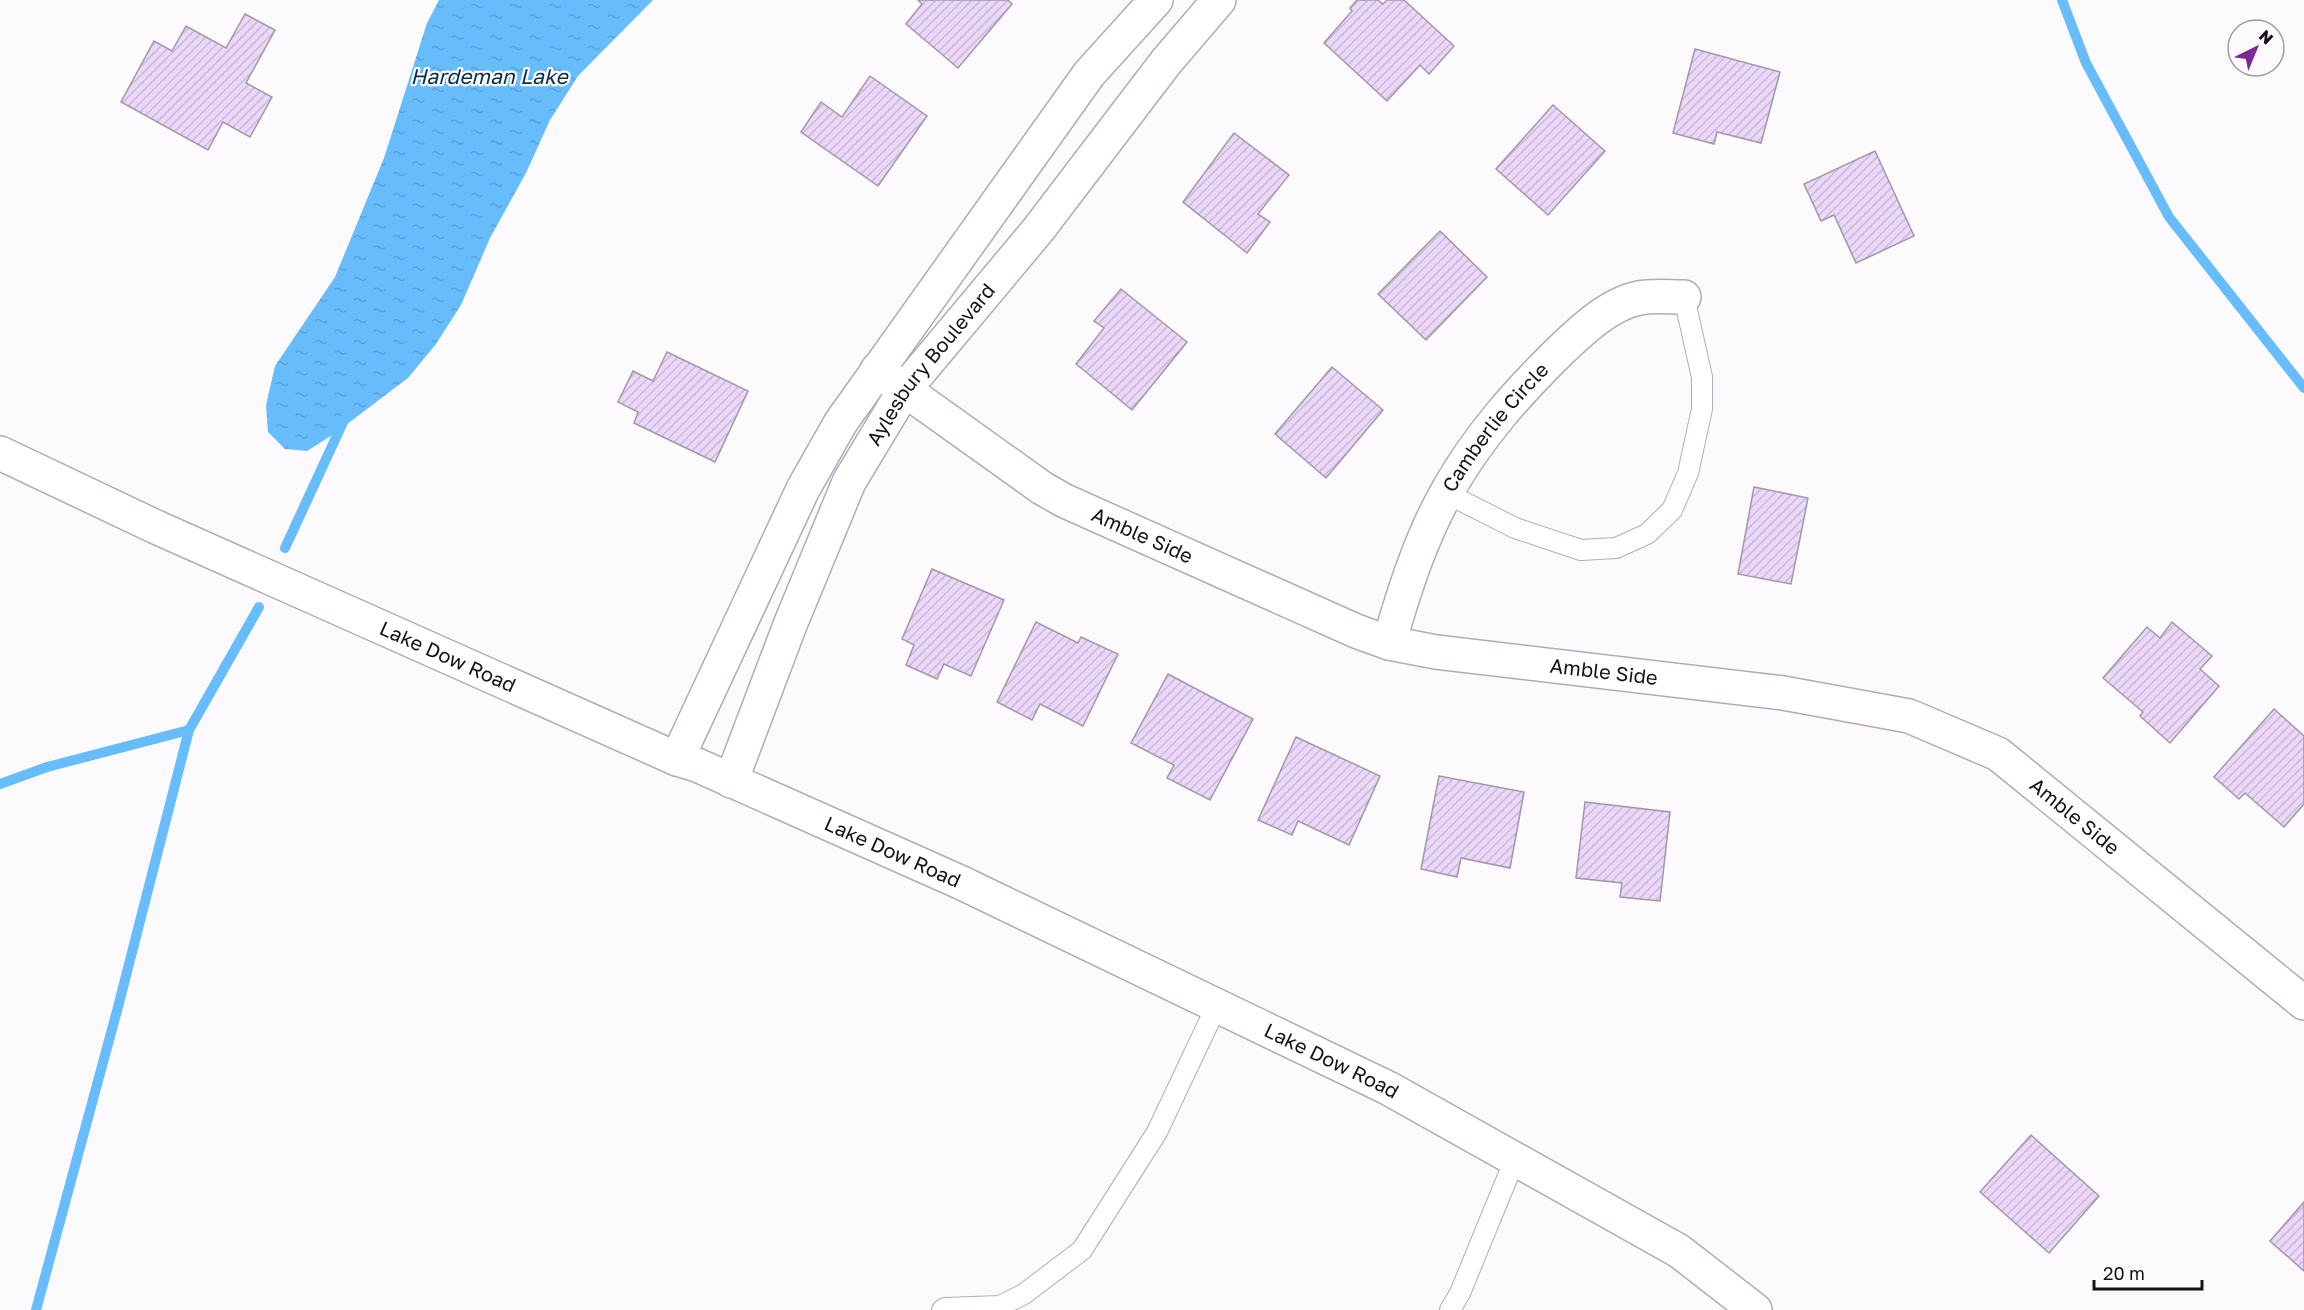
<svg xmlns="http://www.w3.org/2000/svg" width="2304" height="1310" viewBox="0 0 2304 1310" font-family="'Golos Text',sans-serif">
  <style>
    .water { fill: url(#water-ripples) }
    .lines { fill: none; stroke-linecap: round; stroke-linejoin: round }
    .stream { stroke: #67bdfc; stroke-width: 10 }
    .building { fill: url(#building-hatch); stroke: #a198a7; stroke-width: 1.5 }
    .service-casing { stroke: #b3aab9; stroke-width: 22 }
    .minor-casing { stroke: #b3aab9; stroke-width: 36 }
    .tertiary-casing { stroke: #b3aab9; stroke-width: 36 }
    .service { stroke: #fff; stroke-width: 20 }
    .minor { stroke: #fff; stroke-width: 33 }
    .tertiary { stroke: #fff; stroke-width: 33 }
    .labels { text-anchor: middle; stroke-width: 4.5; stroke-linejoin: round; paint-order: stroke }
    .street-label { font-size: 20px; fill: #151217; stroke: #fcfafd }
    .water-label { font-size: 21px; font-style: italic; fill: #0a2f48; stroke: #fcfafd }
  </style>
  <defs>
    <pattern id="water-ripples" width="26" height="14" patternUnits="userSpaceOnUse" patternTransform="scale(1.5)"><rect width="26" height="14" fill="#67bdfc"/><path d="M2 4q2-2 4 0t4 0M15 11q2-2 4 0t4 0" fill="none" stroke="#58a1d7"/></pattern>
    <pattern id="building-hatch" width="6" height="6" patternUnits="userSpaceOnUse" patternTransform="scale(1.5)"><rect width="6" height="6" fill="#ebd8f9"/><path d="M-1 1l2-2M0 6l6-6M5 7l2-2" fill="none" stroke="#c9b8d5"/></pattern>
  </defs>
  <rect width="100%" height="100%" fill="#fcfafd"/>
  <path class="water" d="M439 0H653L578 76 550 120 526 173 490 238 461 305 436 344 408 378 334 434 307 451 285 449 268 432 266 405 275 366 335 277 384 158 427 23Z"/>
  <g class="lines">
    <g class="stream">
      <path d="M2062 0 2086 63 2169 217 2304 388"/>
      <path d="M285 548 345 418"/>
      <path d="M0 784 47 767 189 730"/>
      <path d="M36 1310 118 1007 189 730 259 607"/>
    </g>
  </g>
  <g class="building">
    <path d="M918 0H1008L1012 4 958 68 906 24 922 4Z"/>
    <path d="M1357 0H1378L1383 4 1387 0H1404L1454 46 1429 74 1420 65 1387 101 1324 43 1352 11 1350 8Z"/>
    <path d="M245 14 275 30 246 83 272 97 250 137 223 122 208 150 121 102 154 41 172 51 186 26 226 48Z"/>
    <path d="M1695 49 1780 72 1761 143 1717 132 1714 144 1673 133Z"/>
    <path d="M870 76 927 116 878 186 801 132 821 102 842 117Z"/>
    <path d="M1553 105 1605 151 1548 215 1496 169Z"/>
    <path d="M1234 133 1289 175 1258 214 1270 222 1247 253 1183 202Z"/>
    <path d="M1875 151 1914 236 1856 263 1834 215 1821 221 1804 184Z"/>
    <path d="M1440 231 1487 277 1426 340 1378 294Z"/>
    <path d="M1121 289 1187 342 1132 410 1076 364 1104 328 1094 321Z"/>
    <path d="M667 352 748 391 715 462 634 423 638 412 618 402 633 371 653 381Z"/>
    <path d="M1332 367 1383 410 1326 478 1275 434Z"/>
    <path d="M1754 487 1808 498 1791 584 1738 574Z"/>
    <path d="M932 569 1004 600 971 676 944 664 937 679 906 665 914 645 902 639Z"/>
    <path d="M1036 622 1078 643 1081 637 1118 654 1083 726 1040 704 1032 720 997 702Z"/>
    <path d="M2172 622 2212 656 2200 669 2219 686 2170 743 2140 716 2143 712 2103 678 2147 627 2160 638Z"/>
    <path d="M1168 674 1253 719 1210 800 1167 778 1174 765 1131 743Z"/>
    <path d="M2274 709 2304 736V804L2284 827 2245 793 2239 799 2214 777Z"/>
    <path d="M1296 737 1380 776 1349 845 1298 821 1292 835 1258 820Z"/>
    <path d="M1439 776 1524 792 1510 868 1461 858 1457 877 1421 869Z"/>
    <path d="M1585 802 1670 812 1660 901 1620 897 1622 883 1576 878Z"/>
    <path d="M2031 1135 2099 1196 2049 1253 1980 1192Z"/>
    <path d="M2304 1202V1271L2270 1241Z"/>
  </g>
  <g class="lines">
    <defs>
      <g id="service">
        <path d="M1446 493 1515 528 1581 550 1616 548 1647 534 1672 510 1688 473 1702 409V377L1684 297"/>
        <path d="M942 1310 945 1308 1000 1306 1024 1294 1082 1250 1157 1132 1217 1005"/>
        <path d="M1450 1310 1460 1293 1515 1159"/>
      </g>
      <g id="minor">
        <path id="s1" d="M877 370 1042 488 1065 501 1356 631 1389 643 1436 652 1783 693 1909 716 1998 754 2304 1003"/>
        <path id="s2" d="M1389 643C1404 591 1421 537 1448 490 1478 437 1517 393 1560 351 1581 331 1609 304 1639 298 1653 295 1670 297 1684 297"/>
        <path d="M677 759 803 489 841 422 1089 74 1156 0"/>
        <path id="s3" d="M731 781 790 625 849 482 905 389 1038 230 1166 62 1219 0"/>
      </g>
      <g id="tertiary">
        <path id="s4" d="M0 453 156 527 677 759 697 765 962 883 1388 1088 1679 1251 1755 1310"/>
      </g>
    </defs>
    <use href="#service" class="service-casing"/>
    <use href="#minor" class="minor-casing"/>
    <use href="#tertiary" class="tertiary-casing"/>
    <use href="#service" class="service"/>
    <use href="#minor" class="minor"/>
    <use href="#tertiary" class="tertiary"/>
  </g>
  <g class="labels">
    <g class="street-label">
      <text dy="7" stroke="none"><textPath href="#s3" startOffset="465">Aylesbury Boulevard</textPath></text>
      <text dy="7" stroke="none"><textPath href="#s2" startOffset="243">Camberlie Circle</textPath></text>
      <text dy="7" stroke="none"><textPath href="#s1" startOffset="314">Amble Side</textPath></text>
      <text dy="7" stroke="none"><textPath href="#s4" startOffset="492">Lake Dow Road</textPath></text>
      <text dy="7" stroke="none"><textPath href="#s1" startOffset="800">Amble Side</textPath></text>
      <text dy="7" stroke="none"><textPath href="#s1" startOffset="1304">Amble Side</textPath></text>
      <text dy="7" stroke="none"><textPath href="#s4" startOffset="978">Lake Dow Road</textPath></text>
      <text dy="7" stroke="none"><textPath href="#s4" startOffset="1464">Lake Dow Road</textPath></text>
    </g>
    <g class="water-label">
      <text x="489" y="84">Hardeman Lake</text>
    </g>
  </g>
  <g transform="translate(2256 48) rotate(43)"><circle r="28" fill="#fcfafd" stroke="#a09da1" stroke-width="1.5"/>
  <path d="M0-4.5L10 22L0 15L-10 22Z" fill="#7e2795"/>
  <text y="-9" font-size="16" font-weight="bold" text-anchor="middle" fill="#151217">N</text>
  </g>
  <path d="M2094 1280v9h108v-9" fill="none" stroke="#151217" stroke-width="3"/>
  <text x="2103" y="1280" font-size="18" fill="#151217" stroke="#fcfafd" stroke-width="4.5" paint-order="stroke">20 m</text>
</svg>
